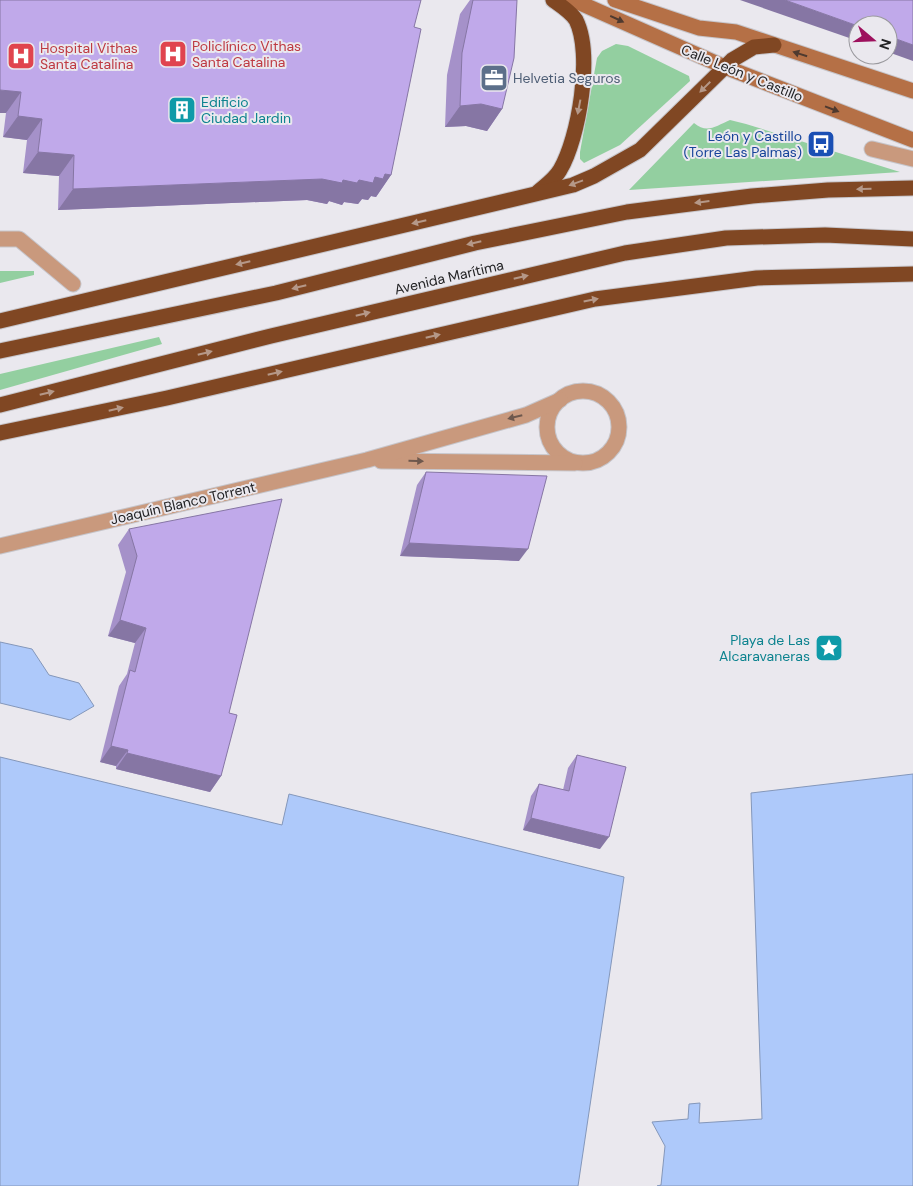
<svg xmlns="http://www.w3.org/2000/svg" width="913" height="1186" viewBox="0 0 913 1186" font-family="'DM Sans',sans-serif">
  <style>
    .green { fill: #93cfa0 }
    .water { fill: #aec9fa; stroke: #8497ba }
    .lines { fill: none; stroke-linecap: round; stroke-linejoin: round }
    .street-casing { stroke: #c6c5ca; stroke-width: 17 }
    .secondary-casing { stroke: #c6c5ca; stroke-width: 17 }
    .highway-casing { stroke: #c6c5ca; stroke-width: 17 }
    .street { stroke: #c9997d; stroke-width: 15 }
    .secondary { stroke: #b57046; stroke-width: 15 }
    .highway { stroke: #804723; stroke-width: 15 }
    .wall { fill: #a591c9 }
    .shaded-wall { fill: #8676a4 }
    .building { fill: #c0a9ea; stroke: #8676a4 }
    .oneway { fill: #4f3a2f }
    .oneway2 { fill: #b59888 }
    .oneway3 { fill: #6e584d }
    .labels { text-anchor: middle; stroke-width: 4; stroke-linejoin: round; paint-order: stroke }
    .health-label { font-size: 14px; fill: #be3a42; stroke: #eae8ee; text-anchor: start }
    .street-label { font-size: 14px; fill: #232325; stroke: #eae8ee }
    .service-label { font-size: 14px; fill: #4e5e75; stroke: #eae8ee; text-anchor: start }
    .culture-label { font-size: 14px; fill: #0d838f; stroke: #eae8ee; text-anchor: start }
    .transit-label { font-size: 14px; fill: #164399; stroke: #eae8ee; text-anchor: end }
  </style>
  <rect width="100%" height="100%" fill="#eae8ee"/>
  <g class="green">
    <path d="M616 44 628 46 689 76 690 81 620 145 584 163 580 159V152L597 58 602 51Z"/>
    <path d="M730 120 746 124 900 172 629 190 694 123C707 134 716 126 730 120Z"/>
    <path d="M0 271H34V275L0 283Z"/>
    <path d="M159 337 162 344 0 390V374Z"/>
  </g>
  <g class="water">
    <path d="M0 642 32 649 49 675 79 683 94 706 70 720 0 703Z"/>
    <path d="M0 757 282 825 289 794 624 877 578 1186H0Z"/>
    <path d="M913 774V1186H657L661 1185 665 1146 652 1122 688 1119 689 1104 700 1103 699 1123 762 1119 751 793Z"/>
  </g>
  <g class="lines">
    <defs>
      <g id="street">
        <path d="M872 149 913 159"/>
        <path d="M0 239H19L73 284"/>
        <circle cx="583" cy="427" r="36"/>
        <path d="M381 461 575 463"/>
        <path d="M0 546 367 460 526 415 560 400"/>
      </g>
      <g id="secondary">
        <path d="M573 0 725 67 913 140"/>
        <path d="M615 0 699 28 736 32 913 91"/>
      </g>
      <g id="highway">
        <path d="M538 192C546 185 555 179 560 170 579 138 593 54 576 20 571 12 560 5 553 0"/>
        <path d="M0 321 573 185 594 176 640 150 732 60 754 47 774 45"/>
        <path d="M0 351 276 293 475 243 627 212 752 196 828 190 913 188"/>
        <path d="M0 405 271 336 625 253 726 238 825 235 913 239"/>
        <path d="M0 433 167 398 595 299 757 278 913 274"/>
      </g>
    </defs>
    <use href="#street" class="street-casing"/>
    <use href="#secondary" class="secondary-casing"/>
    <use href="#highway" class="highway-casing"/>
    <use href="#street" class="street"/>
    <use href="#secondary" class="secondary"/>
    <use href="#highway" class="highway"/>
  </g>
  <g class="wall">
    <path d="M0 0 414 27 391 175 376 197 371 196 368 200 362 199 358 204 344 202 342 205 329 201 327 204 307 200 58 210 59 176 23 173 27 140 3 137 6 113Z"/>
    <path d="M470 0H505L502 109 487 131 466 126 445 127 447 75 460 14Z"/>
    <path d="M426 472 519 561 400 556 417 485Z"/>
    <path d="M129 529 229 713 221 776 210 792 116 769V766L100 762 119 686 127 674 135 643 108 636 126 572 118 545Z"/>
    <path d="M577 755 600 849 523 830 531 796 539 784 563 790 568 768Z"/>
  </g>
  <g class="shaded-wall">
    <path d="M740 0H785L858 26V41Z"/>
    <path d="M888 36 913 45V61L888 52Z"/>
    <path d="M0 90 21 92 6 113H0Z"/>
    <path d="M481 104 502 109 487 131 466 126 445 127 460 106Z"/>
    <path d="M18 116 42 119 27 140 3 137Z"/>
    <path d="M38 152 74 155 59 176 23 173Z"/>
    <path d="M385 174 391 175 376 197 371 196 368 200 362 199 358 204 344 202 342 205 329 201 327 204 307 200 58 210 73 189 322 179 359 180Z"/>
    <path d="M409 543 528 549 519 561 400 556Z"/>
    <path d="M120 620 146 628 135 643 108 636Z"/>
    <path d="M111 746 128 750 116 766 100 762Z"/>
    <path d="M127 753 221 776 210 792 116 769Z"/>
    <path d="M531 818 609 837 600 849 523 830Z"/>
  </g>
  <g class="building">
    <path d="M0 0H421L414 27 421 29 391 175 385 174 383 179 375 177 373 183 359 180 357 183 343 180 342 183 322 179 73 189 74 155 38 152 42 119 18 116 21 92 0 90Z"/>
    <path d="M473 0H517L514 58 502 109 481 104 460 106 462 53Z"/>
    <path d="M785 0H913V45L888 36V25H858V26Z"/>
    <path d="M426 472 547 476 528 549 409 543Z"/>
    <path d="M282 499 229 713 237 715 221 776 127 753 128 750 111 746 130 670 135 672 146 628 120 620 137 556 129 529Z"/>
    <path d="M577 755 626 767 609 837 531 818 539 784 569 791Z"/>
  </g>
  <defs><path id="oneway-solid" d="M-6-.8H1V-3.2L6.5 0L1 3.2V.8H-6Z" transform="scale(1.25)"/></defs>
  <g class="oneway">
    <use href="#oneway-solid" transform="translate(617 19) rotate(25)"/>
    <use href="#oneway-solid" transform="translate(800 54) rotate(-162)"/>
    <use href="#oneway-solid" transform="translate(832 109) rotate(21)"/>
  </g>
  <g class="oneway2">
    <use href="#oneway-solid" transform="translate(705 87) rotate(135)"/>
    <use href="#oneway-solid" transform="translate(579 107) rotate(101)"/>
    <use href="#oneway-solid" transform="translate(576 183) rotate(160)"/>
    <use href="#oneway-solid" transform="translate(864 189) rotate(179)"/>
    <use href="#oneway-solid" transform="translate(702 202) rotate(173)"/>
    <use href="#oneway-solid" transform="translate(419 222) rotate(167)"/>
    <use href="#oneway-solid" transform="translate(474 243) rotate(167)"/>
    <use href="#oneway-solid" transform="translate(243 263) rotate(167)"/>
    <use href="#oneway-solid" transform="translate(521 277) rotate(-13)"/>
    <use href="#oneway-solid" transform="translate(299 287) rotate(166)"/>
    <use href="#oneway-solid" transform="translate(591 300) rotate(-11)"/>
    <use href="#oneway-solid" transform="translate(363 314) rotate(-14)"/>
    <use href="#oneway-solid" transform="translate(433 336) rotate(-13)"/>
    <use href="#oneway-solid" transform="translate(205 353) rotate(-14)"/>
    <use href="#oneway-solid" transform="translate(275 373) rotate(-13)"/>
    <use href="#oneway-solid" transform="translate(47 393) rotate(-14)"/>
    <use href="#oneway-solid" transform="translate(116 409) rotate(-13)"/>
  </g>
  <g class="oneway3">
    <use href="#oneway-solid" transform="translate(515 417) rotate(166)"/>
    <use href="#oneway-solid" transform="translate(416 461) rotate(1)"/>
  </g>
  <defs>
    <symbol id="hospital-square" viewBox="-11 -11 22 22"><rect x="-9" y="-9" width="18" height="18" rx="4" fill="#e0444e" stroke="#eae8ee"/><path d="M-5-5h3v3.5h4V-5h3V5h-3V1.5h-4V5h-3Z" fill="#fff"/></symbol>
    <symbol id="office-square" viewBox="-11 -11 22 22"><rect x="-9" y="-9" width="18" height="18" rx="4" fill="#5c6f8a" stroke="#eae8ee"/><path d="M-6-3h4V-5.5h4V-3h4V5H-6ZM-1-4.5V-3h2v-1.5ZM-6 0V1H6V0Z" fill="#fff"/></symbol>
    <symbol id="building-square" viewBox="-11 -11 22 22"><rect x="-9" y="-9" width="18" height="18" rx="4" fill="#0f9aa8" stroke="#eae8ee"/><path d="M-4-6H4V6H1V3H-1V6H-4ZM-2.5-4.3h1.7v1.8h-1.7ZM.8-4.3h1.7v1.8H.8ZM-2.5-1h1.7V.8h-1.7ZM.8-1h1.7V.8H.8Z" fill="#fff"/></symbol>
    <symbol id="bus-square" viewBox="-11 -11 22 22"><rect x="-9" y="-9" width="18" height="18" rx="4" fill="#1a4fb4" stroke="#eae8ee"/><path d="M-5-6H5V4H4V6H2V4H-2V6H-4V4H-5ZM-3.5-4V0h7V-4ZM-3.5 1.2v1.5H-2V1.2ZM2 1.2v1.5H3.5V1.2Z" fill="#fff"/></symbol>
    <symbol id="sight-square" viewBox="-11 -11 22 22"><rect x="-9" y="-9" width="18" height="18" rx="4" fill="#0f9aa8" stroke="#eae8ee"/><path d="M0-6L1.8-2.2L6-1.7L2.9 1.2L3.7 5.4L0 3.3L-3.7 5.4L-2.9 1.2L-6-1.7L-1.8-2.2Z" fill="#fff"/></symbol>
  </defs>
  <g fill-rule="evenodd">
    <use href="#hospital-square" x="157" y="38" width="32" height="32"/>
    <use href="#hospital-square" x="5" y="40" width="32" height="32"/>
    <use href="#office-square" x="478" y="62" width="32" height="32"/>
    <use href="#building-square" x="166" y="94" width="32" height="32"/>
    <use href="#bus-square" x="805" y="128" width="32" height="32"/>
    <use href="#sight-square" x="813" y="632" width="32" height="32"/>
  </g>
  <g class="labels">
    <g class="health-label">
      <text x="192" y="51">Policlínico Vithas<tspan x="192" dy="16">Santa Catalina</tspan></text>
      <text x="40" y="53">Hospital Vithas<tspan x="40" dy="16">Santa Catalina</tspan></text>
    </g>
    <g class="street-label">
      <text transform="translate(742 73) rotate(22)" y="5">Calle León y Castillo</text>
      <text transform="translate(449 277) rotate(-13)" y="5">Avenida Marítima</text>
      <text transform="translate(183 503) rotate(-13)" y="5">Joaquín Blanco Torrent</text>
    </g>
    <g class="service-label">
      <text x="513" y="83">Helvetia Seguros</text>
    </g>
    <g class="culture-label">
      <text x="201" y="107">Edificio<tspan x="201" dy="16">Ciudad Jardin</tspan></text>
      <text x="810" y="645" text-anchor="end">Playa de Las<tspan x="810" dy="16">Alcaravaneras</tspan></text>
    </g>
    <g class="transit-label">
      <text x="802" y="141">León y Castillo<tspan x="802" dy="16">(Torre Las Palmas)</tspan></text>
    </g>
  </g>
  <g transform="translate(873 40) rotate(109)"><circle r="24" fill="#eae8ee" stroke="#9a999e"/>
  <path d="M0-4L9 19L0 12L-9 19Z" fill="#9d105d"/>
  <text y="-8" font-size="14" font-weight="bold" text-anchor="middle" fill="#232325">N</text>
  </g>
</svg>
